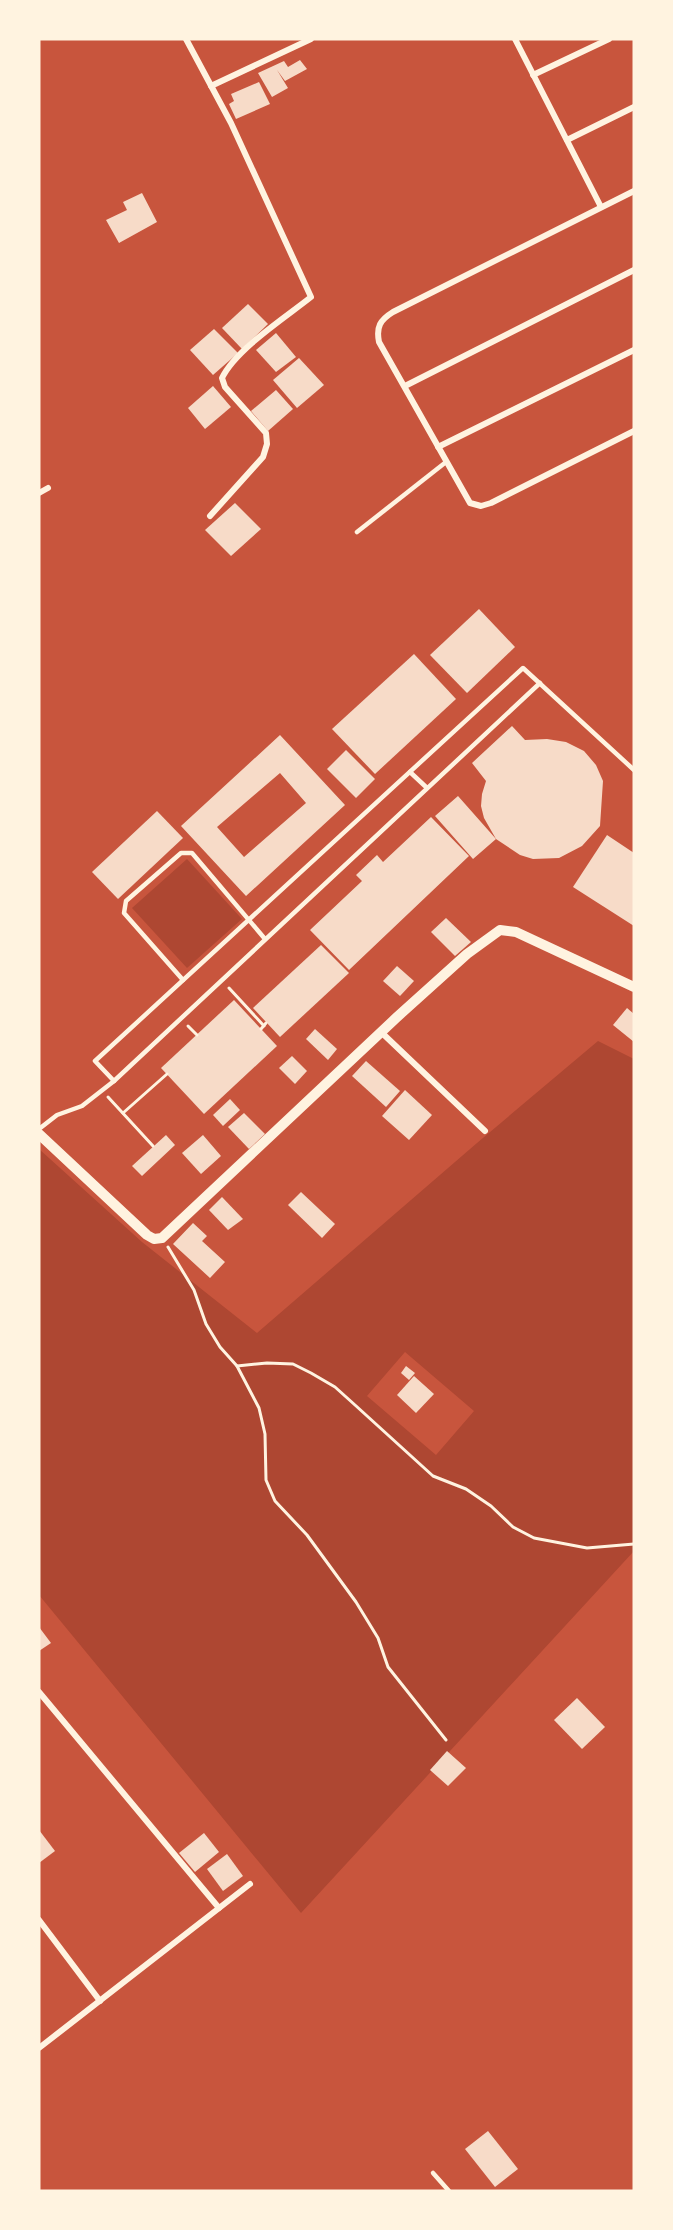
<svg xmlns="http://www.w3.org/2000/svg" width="673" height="2230" viewBox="0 0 673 2230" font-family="Arial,sans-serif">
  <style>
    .green { fill: #ae4732; fill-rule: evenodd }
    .building { fill: #f7dbc8; fill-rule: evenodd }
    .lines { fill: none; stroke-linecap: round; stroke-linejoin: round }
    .path { stroke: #fff3e0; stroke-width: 3 }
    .service { stroke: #fff3e0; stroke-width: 4.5 }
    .minor { stroke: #fff3e0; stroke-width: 6 }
    .tertiary { stroke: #fff3e0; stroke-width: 10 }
  </style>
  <rect width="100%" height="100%" fill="#c8553d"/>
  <g class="green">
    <path d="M187 859 242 919 187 968 132 908Z"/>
    <path d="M598 1041 634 1059V1551L301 1913 39 1595V1149L142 1242 257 1333 477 1143ZM405 1352 474 1411 436 1455 367 1396Z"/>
  </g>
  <g class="building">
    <path d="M300 60 307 69 285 81 277 70 288 88 272 97 258 73 284 61 288 67Z"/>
    <path d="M259 82 270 104 236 119 229 104 234 101 231 94Z"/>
    <path d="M142 193 157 222 119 243 106 220 127 210 123 202Z"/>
    <path d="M248 304 268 324 242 349 222 328Z"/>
    <path d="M214 329 238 353 213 375 190 350Z"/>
    <path d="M276 333 296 357 276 372 256 350Z"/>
    <path d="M299 358 324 385 297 408 273 380Z"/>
    <path d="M213 386 231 407 205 429 188 408Z"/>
    <path d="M276 390 293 409 268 431 251 411Z"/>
    <path d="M235 503 261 529 231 556 205 530Z"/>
    <path d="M479 609 515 647 467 693 430 655Z"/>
    <path d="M414 654 456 699 375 774 332 729Z"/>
    <path d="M512 726 525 740 547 739 566 742 584 751 596 765 603 781 600 826 582 846 559 858 533 859 520 855 496 839 473 859 435 816 458 796 496 839 484 818 481 806 482 794 486 781 472 763Z"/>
    <path d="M280 735 345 805 246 896 181 826ZM280 773 306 803 244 857 217 827Z"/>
    <path d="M346 750 375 779 356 798 327 769Z"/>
    <path d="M157 811 183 838 118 899 92 872Z"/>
    <path d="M431 817 469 856 349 970 310 930 362 881 356 875 377 855 383 862Z"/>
    <path d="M607 835 634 853V926L573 887Z"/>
    <path d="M446 918 471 942 455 956 431 932Z"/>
    <path d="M321 945 349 973 280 1037 253 1008Z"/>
    <path d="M397 966 414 981 400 996 383 981Z"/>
    <path d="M234 1000 277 1046 204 1114 161 1068Z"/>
    <path d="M627 1008 634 1014V1042L613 1025Z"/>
    <path d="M315 1029 337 1049 328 1060 306 1039Z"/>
    <path d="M292 1056 307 1071 295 1084 279 1068Z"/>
    <path d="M366 1061 400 1091 386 1107 352 1076Z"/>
    <path d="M405 1090 432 1115 409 1140 382 1116Z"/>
    <path d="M230 1099 240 1110 223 1126 213 1115Z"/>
    <path d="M244 1113 265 1134 249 1149 228 1127Z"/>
    <path d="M166 1135 175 1145 142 1176 132 1166Z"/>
    <path d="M203 1135 221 1156 201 1174 182 1153Z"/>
    <path d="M301 1192 335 1224 322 1238 288 1205Z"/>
    <path d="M222 1197 243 1219 228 1230 209 1210Z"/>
    <path d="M193 1223 207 1236 202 1241 225 1262 210 1278 173 1244Z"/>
    <path d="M406 1366 415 1373 409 1380 401 1373Z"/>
    <path d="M414 1376 434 1394 416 1413 397 1395Z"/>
    <path d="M39 1627 51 1643 39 1651Z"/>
    <path d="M577 1698 605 1727 582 1749 554 1720Z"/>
    <path d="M447 1751 466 1768 448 1786 430 1770Z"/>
    <path d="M39 1830 55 1851 39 1863Z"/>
    <path d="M204 1833 219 1852 195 1872 179 1853Z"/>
    <path d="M227 1854 243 1876 223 1891 207 1869Z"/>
    <path d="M488 2131 518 2169 495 2187 465 2149Z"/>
  </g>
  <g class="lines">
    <g class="path">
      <path d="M229 988 264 1026"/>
      <path d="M188 1026 197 1035"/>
      <path d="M261 1029 266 1023"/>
      <path d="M108 1097 153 1146"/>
      <path d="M123 1113 167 1074"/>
      <path d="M168 1247 194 1290 206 1324 220 1347 237 1366 259 1408 265 1434 266 1480 275 1501 307 1535 356 1602 378 1638 388 1667 446 1740"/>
      <path d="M237 1366 267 1363 293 1364 311 1373 335 1387 355 1405 433 1476 466 1489 491 1506 513 1527 534 1538 587 1548 634 1544"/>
    </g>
    <g class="service">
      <path d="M357 532 446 462"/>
      <path d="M410 772 426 787"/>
      <path d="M183 980 124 913 126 901 181 853H192L265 939"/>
      <path d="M114 1081 95 1061 523 668 634 770"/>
      <path d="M39 1129 57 1115 82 1106 114 1081 540 683"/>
      <path d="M433 2173 449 2191"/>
    </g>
    <g class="minor">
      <path d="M186 39 231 123 311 297C286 317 236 349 222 378L225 387 266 433 267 444 263 457 210 516"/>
      <path d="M515 39 601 207"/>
      <path d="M533 75 609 39"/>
      <path d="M211 86 311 39"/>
      <path d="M567 140 634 107"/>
      <path d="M634 191 393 312C380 320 376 327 379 342L470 503 481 506 491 503 634 431"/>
      <path d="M405 386 634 270"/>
      <path d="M438 447 634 350"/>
      <path d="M39 493 48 488"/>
      <path d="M381 1032 485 1131"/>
      <path d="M39 1692 219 1908"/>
      <path d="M39 1920 100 2001"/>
      <path d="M39 2048 250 1884"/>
    </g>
    <path class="tertiary" d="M39 1134 147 1235 154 1239 162 1238 396 1018 467 954 500 930 516 932 634 987"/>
  </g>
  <rect width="673" height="2230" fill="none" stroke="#fff3e0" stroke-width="81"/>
</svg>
